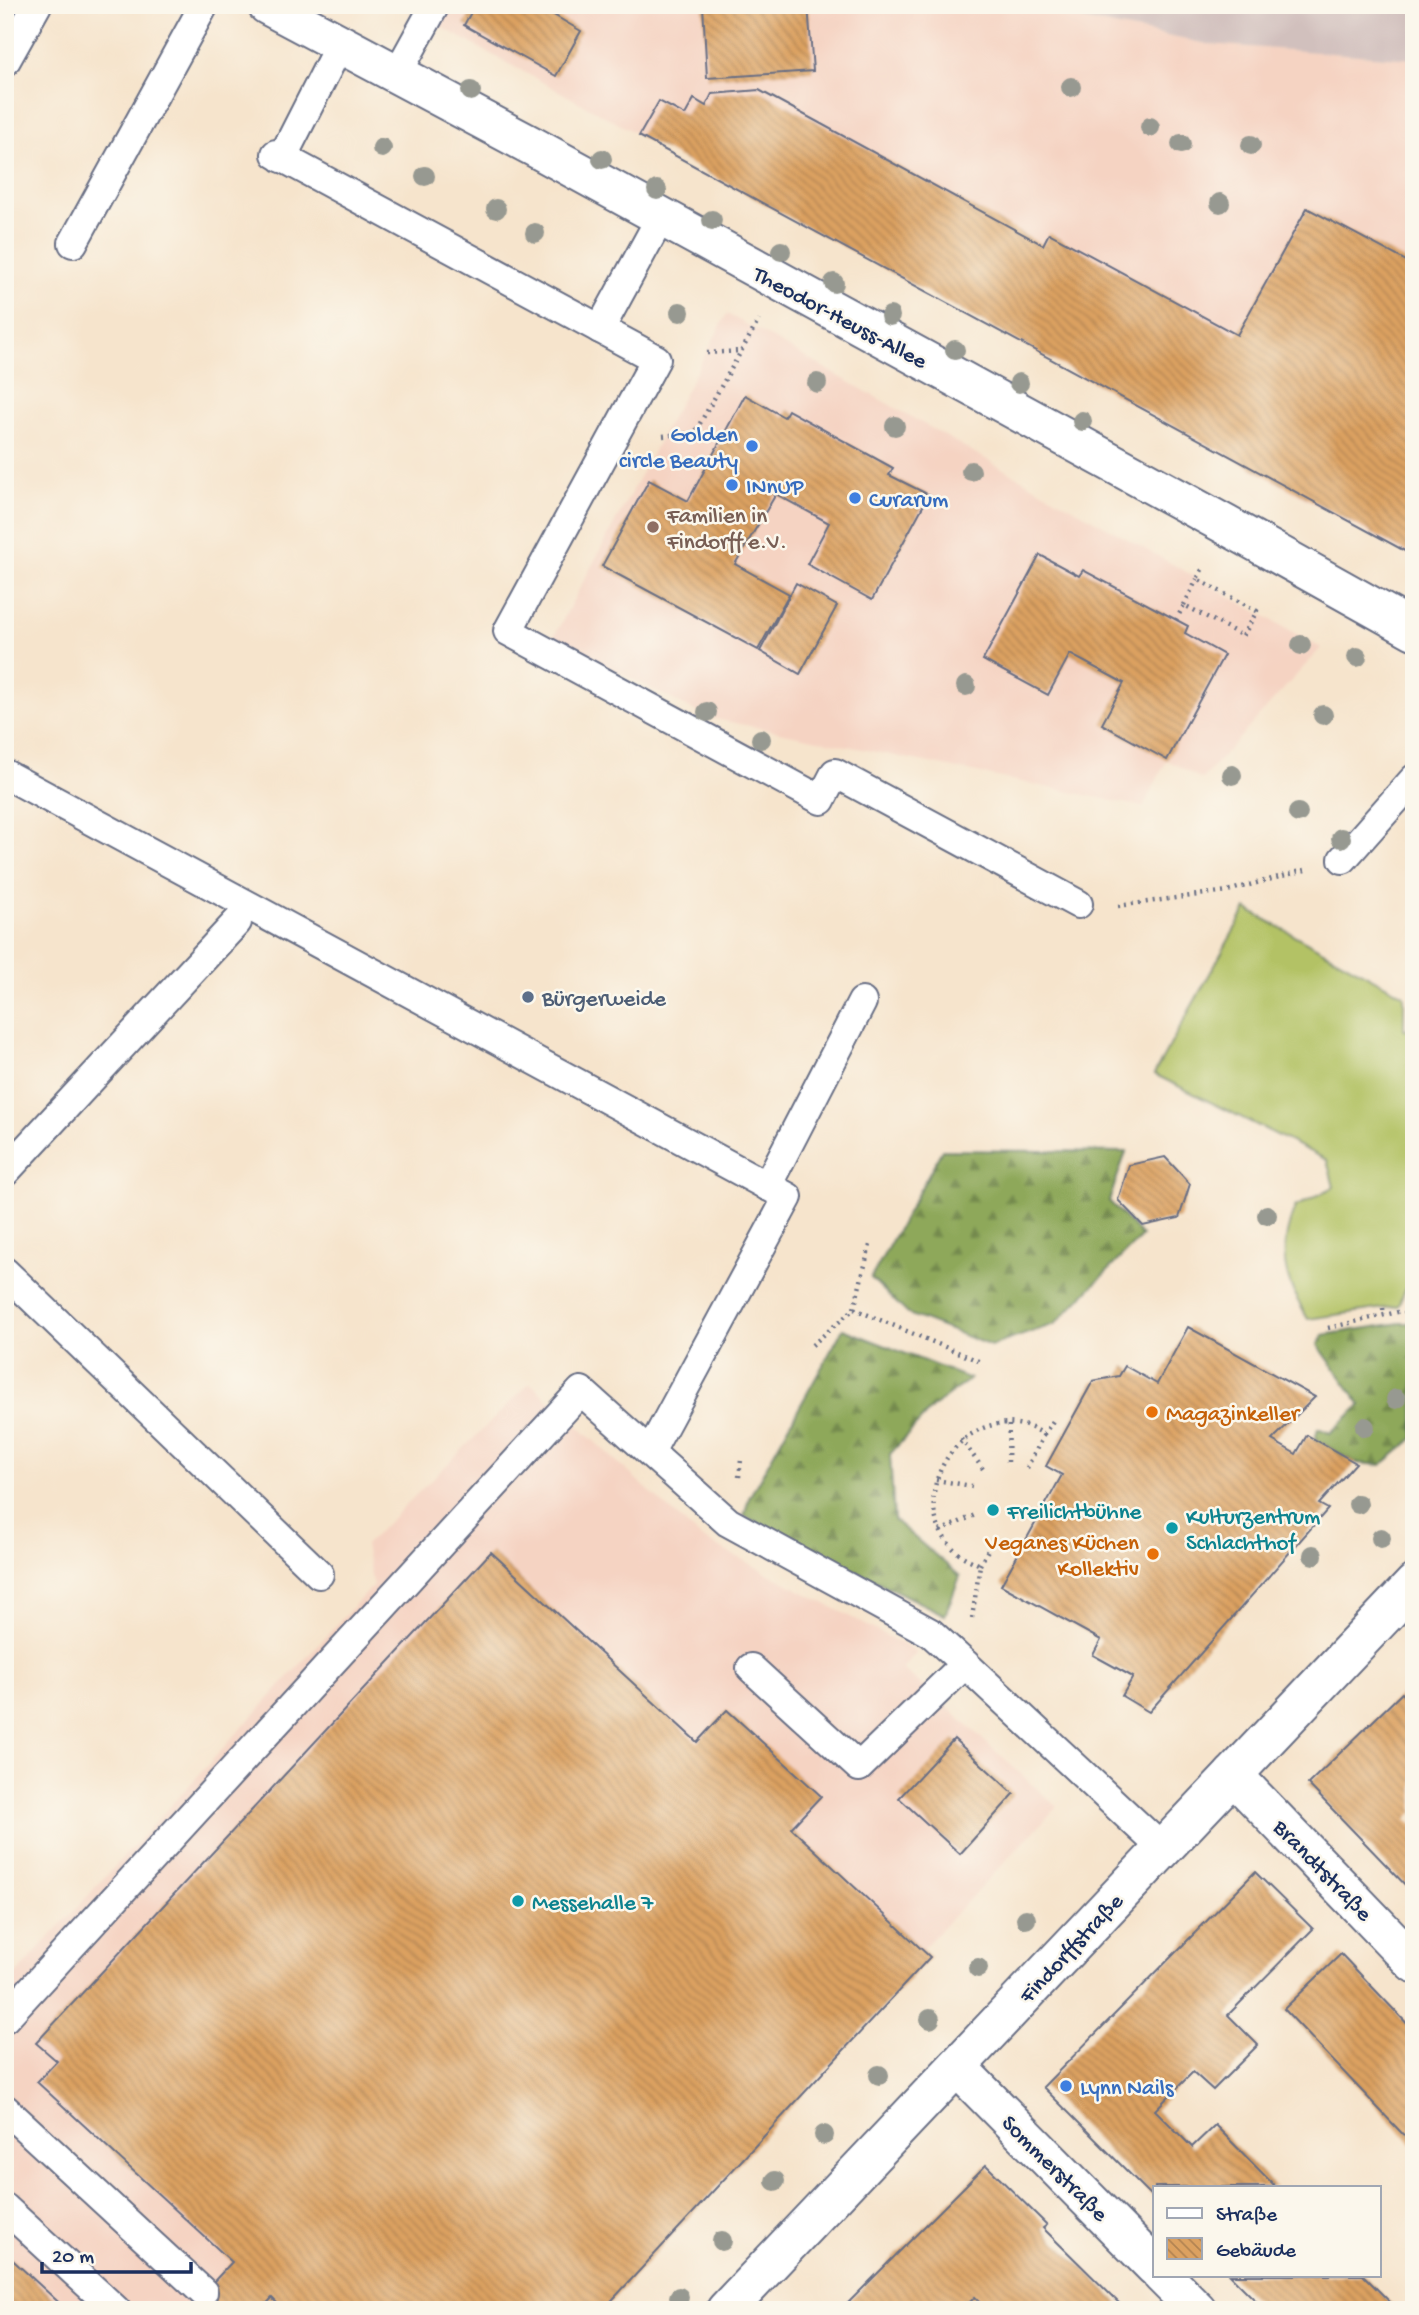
<svg xmlns="http://www.w3.org/2000/svg" width="1419" height="2315" viewBox="0 0 1419 2315" font-family="'Gochi Hand',sans-serif">
  <style>
    .built { fill: #f5d3c2 }
    .industrial { fill: #d1c0bd }
    .grass { fill: #b3c265; stroke: #677862; stroke-width: 2 }
    .forest { fill: url(#forest-firs); stroke: #546c5c; stroke-width: 2 }
    .building { fill: url(#building-back-hatch) }
    .lines { fill: none; stroke-linecap: round; stroke-linejoin: round }
    .service-casing { stroke: #686e84; stroke-width: 32 }
    .minor-casing { stroke: #686e84; stroke-width: 42 }
    .tertiary-casing { stroke: #686e84; stroke-width: 42 }
    .path { stroke: #686e84; stroke-width: 4.5; stroke-dasharray: 2 5; stroke-linecap: butt }
    .service { stroke: #fff; stroke-width: 28 }
    .minor { stroke: #fff; stroke-width: 38 }
    .tertiary { stroke: #fff; stroke-width: 38 }
    .tree { fill: #979991 }
    .shop-dot { fill: #3f7fe0; stroke: #fbf7ec; stroke-width: 2.5 }
    .education-dot { fill: #8d6e63; stroke: #fbf7ec; stroke-width: 2.5 }
    .service-dot { fill: #5c6f8a; stroke: #fbf7ec; stroke-width: 2.5 }
    .food-dot { fill: #e8710a; stroke: #fbf7ec; stroke-width: 2.5 }
    .culture-dot { fill: #0f9aa8; stroke: #fbf7ec; stroke-width: 2.5 }
    .labels { text-anchor: middle; stroke-width: 5; stroke-linejoin: round; paint-order: stroke }
    .street-label { font-size: 23px; fill: #1b2f5e; stroke: #fbf7ec }
    .shop-label { font-size: 23px; fill: #366cbe; stroke: #fbf7ec; text-anchor: start }
    .education-label { font-size: 23px; fill: #785e54; stroke: #fbf7ec; text-anchor: start }
    .service-label { font-size: 23px; fill: #4e5e75; stroke: #fbf7ec; text-anchor: start }
    .food-label { font-size: 23px; fill: #c56008; stroke: #fbf7ec; text-anchor: start }
    .culture-label { font-size: 23px; fill: #0d838f; stroke: #fbf7ec; text-anchor: start }
  </style>
  <defs>
    <pattern id="forest-firs" width="22" height="20" patternUnits="userSpaceOnUse" patternTransform="scale(1.75)"><rect width="22" height="20" fill="#8ea85a"/><path d="M5 1l3.5 6h-7zM16 11l3.5 6h-7z" fill="#73894e"/></pattern>
    <pattern id="building-back-hatch" width="6" height="6" patternUnits="userSpaceOnUse" patternTransform="scale(1.75)"><rect width="6" height="6" fill="#dca160"/><path d="M-1 5l2 2M0 0l6 6M5-1l2 2" fill="none" stroke="#b28452"/></pattern>
  </defs>
  <rect width="100%" height="100%" fill="#fbf7ec"/>
  <filter id="ink" filterUnits="userSpaceOnUse"><feTurbulence type="fractalNoise" baseFrequency=".0143" numOctaves="2"/><feDisplacementMap in="SourceGraphic" scale="14" xChannelSelector="R" yChannelSelector="G"/><feConvolveMatrix kernelMatrix="1 2 1 2 8 2 1 2 1" color-interpolation-filters="sRGB"/></filter>
  <filter id="wash" filterUnits="userSpaceOnUse"><feTurbulence type="fractalNoise" baseFrequency=".00686" numOctaves="4" result="noise"/><feDisplacementMap in="SourceGraphic" scale="28" xChannelSelector="R" yChannelSelector="G"/><feGaussianBlur stdDeviation="1.57" result="paint"/><feColorMatrix in="noise" values="0 0 0 0 0 0 0 0 0 0 0 0 0 0 0 0 0 1.4 0 .05"/><feComposite in="paint" operator="in"/></filter>
  <g filter="url(#wash)">
    <rect width="100%" height="100%" fill="#f6e4cc"/>
    <g class="built">
      <path d="M401 5H1005L1208 44 1414 59V558Z"/>
      <path d="M727 314 764 334 1321 648 1202 779 1167 760 1143 807 706 717 553 638Z"/>
      <path d="M530 1383 701 1538 917 1652 902 1669 935 1696 1057 1807 922 1949 930 1957 603 2310H5V1986L373 1585 365 1545Z"/>
    </g>
    <path class="industrial" d="M1005 5H1414V59L1208 44Z"/>
    <path class="grass" d="M1246 909 1404 995V1030L1414 1026V1280L1407 1286 1398 1306 1308 1319C1283 1278 1277 1253 1295 1207L1334 1187 1327 1160 1154 1074Z"/>
    <g class="forest">
      <path d="M942 1150 1126 1152 1109 1201 1142 1236 1055 1324 991 1346 908 1314 871 1278Z"/>
      <path d="M1400 1323H1414V1438L1381 1465 1356 1463 1315 1439 1318 1428 1330 1433 1361 1405 1318 1345 1323 1335Z"/>
      <path d="M843 1329 970 1379 933 1407 890 1454 894 1520 960 1576 945 1615 744 1516 749 1498Z"/>
    </g>
    <g id="blocks">
      <g class="building">
        <path d="M475 5H553L547 11 581 31 556 76 464 25Z"/>
        <path d="M703 5H808L813 71 707 78Z"/>
        <path d="M759 90 1043 245 1049 233 1237 335 1307 208 1414 265V556L639 136 659 101 685 115 694 99 706 106 712 94Z"/>
        <path d="M745 395 784 417 788 410 893 468 889 475 929 495 872 600 807 564 829 523 776 494 735 564 789 594 758 650 602 566 649 480 688 501Z"/>
        <path d="M1040 555 1079 576 1083 570 1188 626 1185 633 1224 655 1167 760 1102 724 1124 683 1070 654 1048 695 983 660Z"/>
        <path d="M796 583 837 606 800 674 760 651Z"/>
        <path d="M1165 1157 1190 1184 1179 1218 1143 1226 1118 1200 1129 1165Z"/>
        <path d="M1188 1327 1315 1397 1272 1440 1296 1454 1307 1435 1356 1463 1319 1504 1328 1509 1149 1712 1122 1696 1133 1677 1093 1655 1101 1640 1001 1585 1062 1475 1046 1466 1093 1381 1119 1376 1125 1366 1157 1384Z"/>
        <path d="M491 1552 697 1742 727 1710 821 1796 791 1828 930 1957 603 2310H284L272 2298 261 2310H187L232 2262 37 2082 57 2061 36 2043Z"/>
        <path d="M1414 1685V1812L1407 1819 1414 1826V1894L1308 1784 1402 1693 1404 1695Z"/>
        <path d="M954 1739 1014 1794 960 1854 899 1798Z"/>
        <path d="M1255 1872 1313 1929 1228 2015 1258 2045 1213 2090 1193 2072 1155 2110 1192 2147 1215 2125 1276 2187H1155V2199L1043 2087Z"/>
        <path d="M1341 1954 1414 2031V2146L1284 2009Z"/>
        <path d="M986 2165 1047 2225 1043 2228 1126 2310H988L975 2297 962 2310H841Z"/>
        <path d="M5 2253 67 2310H5Z"/>
        <path d="M1230 2275H1363L1398 2310H1265Z"/>
      </g>
    </g>
  </g>
  <g filter="url(#ink)">
    <use href="#blocks" fill-opacity="0" stroke="#686e84" stroke-width="2"/>
    <g class="lines">
      <defs>
        <g id="service">
          <path d="M5 62 37 5"/>
          <path d="M397 74 435 5"/>
          <path d="M276 154 656 359 508 631 821 800 835 773 1078 904"/>
          <path d="M282 158 340 44"/>
          <path d="M73 243 204 5"/>
          <path d="M600 329 661 217"/>
          <path d="M5 774 788 1197 650 1452"/>
          <path d="M1343 859 1414 779"/>
          <path d="M5 1172 237 922"/>
          <path d="M767 1186 862 1002"/>
          <path d="M5 1272 319 1574"/>
          <path d="M751 1668 859 1767 965 1664 1163 1849"/>
          <path d="M5 2018 581 1391 728 1522 931 1633 965 1664"/>
          <path d="M5 2109 203 2292"/>
          <path d="M5 2208 116 2310"/>
        </g>
        <g id="minor">
          <path d="M1233 1775 1414 1963"/>
          <path d="M957 2067 1155 2267"/>
          <path d="M1162 2275 1197 2310"/>
        </g>
        <g id="tertiary">
          <path d="M267 5 534 147 1226 525 1414 630"/>
          <path d="M726 2310 1414 1584"/>
        </g>
      </defs>
      <use href="#service" class="service-casing"/>
      <use href="#minor" class="minor-casing"/>
      <use href="#tertiary" class="tertiary-casing"/>
      <g class="path">
        <path d="M707 353 741 351"/>
        <path d="M663 436 695 432 759 320"/>
        <path d="M1184 605 1197 579"/>
        <path d="M1176 620 1184 605 1243 636 1257 611 1197 579 1204 566"/>
        <path d="M1118 906 1227 891 1305 870"/>
        <path d="M1383 1308 1384 1315"/>
        <path d="M854 1309 981 1362"/>
        <path d="M1328 1328 1402 1311H1414"/>
        <path d="M812 1345 854 1309 871 1241"/>
        <path d="M961 1439 983 1469"/>
        <path d="M1008 1462 1009 1423"/>
        <path d="M1027 1468 1044 1434"/>
        <path d="M739 1477 741 1460"/>
        <path d="M936 1480 972 1486"/>
        <path d="M940 1531 975 1515"/>
        <path d="M980 1565 996 1535"/>
        <path d="M972 1618 980 1565C973 1561 963 1558 957 1552 894 1496 970 1389 1044 1434L1053 1421"/>
      </g>
      <use href="#service" class="service"/>
      <use href="#minor" class="minor"/>
      <use href="#tertiary" class="tertiary"/>
    </g>
    <g class="tree">
      <circle cx="1071" cy="87" r="10"/>
      <circle cx="471" cy="91" r="10"/>
      <circle cx="1150" cy="127" r="10"/>
      <circle cx="1181" cy="144" r="10"/>
      <circle cx="1251" cy="145" r="10"/>
      <circle cx="382" cy="148" r="10"/>
      <circle cx="602" cy="159" r="10"/>
      <circle cx="425" cy="176" r="10"/>
      <circle cx="657" cy="190" r="10"/>
      <circle cx="1220" cy="203" r="10"/>
      <circle cx="496" cy="209" r="10"/>
      <circle cx="712" cy="220" r="10"/>
      <circle cx="535" cy="233" r="10"/>
      <circle cx="781" cy="251" r="10"/>
      <circle cx="834" cy="283" r="10"/>
      <circle cx="680" cy="312" r="10"/>
      <circle cx="890" cy="316" r="10"/>
      <circle cx="955" cy="350" r="10"/>
      <circle cx="817" cy="383" r="10"/>
      <circle cx="1019" cy="383" r="10"/>
      <circle cx="1082" cy="421" r="10"/>
      <circle cx="895" cy="426" r="10"/>
      <circle cx="971" cy="471" r="10"/>
      <circle cx="1301" cy="645" r="10"/>
      <circle cx="1357" cy="657" r="10"/>
      <circle cx="966" cy="686" r="10"/>
      <circle cx="707" cy="712" r="10"/>
      <circle cx="1323" cy="715" r="10"/>
      <circle cx="761" cy="739" r="10"/>
      <circle cx="1232" cy="775" r="10"/>
      <circle cx="1298" cy="813" r="10"/>
      <circle cx="1341" cy="838" r="10"/>
      <circle cx="1267" cy="1215" r="10"/>
      <circle cx="1396" cy="1399" r="10"/>
      <circle cx="1365" cy="1427" r="10"/>
      <circle cx="1358" cy="1504" r="10"/>
      <circle cx="1381" cy="1538" r="10"/>
      <circle cx="1313" cy="1555" r="10"/>
      <circle cx="1026" cy="1919" r="10"/>
      <circle cx="978" cy="1968" r="10"/>
      <circle cx="930" cy="2019" r="10"/>
      <circle cx="879" cy="2075" r="10"/>
      <circle cx="824" cy="2135" r="10"/>
      <circle cx="775" cy="2181" r="10"/>
      <circle cx="722" cy="2241" r="10"/>
      <circle cx="679" cy="2297" r="10"/>
    </g>
  </g>
  <g class="shop-dot">
    <circle cx="752" cy="446" r="7"/>
    <circle cx="732" cy="485" r="7"/>
    <circle cx="855" cy="498" r="7"/>
    <circle cx="1066" cy="2086" r="7"/>
  </g>
  <circle class="education-dot" cx="653" cy="527" r="7"/>
  <circle class="service-dot" cx="528" cy="997" r="7"/>
  <g class="food-dot">
    <circle cx="1152" cy="1412" r="7"/>
    <circle cx="1153" cy="1554" r="7"/>
  </g>
  <g class="culture-dot">
    <circle cx="993" cy="1510" r="7"/>
    <circle cx="1172" cy="1528" r="7"/>
    <circle cx="518" cy="1901" r="7"/>
  </g>
  <g class="labels">
    <g class="street-label">
      <text transform="translate(841 316) rotate(28)" y="8">Theodor-Heuss-Allee</text>
      <text transform="translate(1324 1869) rotate(46)" y="8">Brandtstraße</text>
      <text transform="translate(1070 1947) rotate(-47)" y="8">Findorffstraße</text>
      <text transform="translate(1056 2167) rotate(45)" y="8">Sommerstraße</text>
    </g>
    <g class="shop-label">
      <text x="738" y="441" text-anchor="end">Golden<tspan x="738" dy="26">circle Beauty</tspan></text>
      <text x="746" y="493">INnUP</text>
      <text x="869" y="506">Curarum</text>
      <text x="1080" y="2094">Lynn Nails</text>
    </g>
    <g class="education-label">
      <text x="667" y="522">Familien in<tspan x="667" dy="26">Findorff e.V.</tspan></text>
    </g>
    <g class="service-label">
      <text x="542" y="1005">Bürgerweide</text>
    </g>
    <g class="food-label">
      <text x="1166" y="1420">Magazinkeller</text>
      <text x="1139" y="1549" text-anchor="end">Veganes Küchen<tspan x="1139" dy="26">Kollektiv</tspan></text>
    </g>
    <g class="culture-label">
      <text x="1007" y="1518">Freilichtbühne</text>
      <text x="1186" y="1523">Kulturzentrum<tspan x="1186" dy="26">Schlachthof</tspan></text>
      <text x="532" y="1909">Messehalle 7</text>
    </g>
  </g>
  <rect width="1419" height="2315" fill="none" stroke="#fbf7ec" stroke-width="28"/>
  <rect x="1153" y="2186" width="228" height="91" fill="#fbf7ec" stroke="#a1a7b3" stroke-width="2"/>
  <rect x="1167" y="2208" width="35" height="10" fill="#ffffff" stroke="#a1a7b3" stroke-width="2"/>
  <text x="1216" y="2220" font-size="21" fill="#1b2f5e">Straße</text>
  <rect x="1167" y="2238" width="35" height="21" fill="url(#building-back-hatch)" stroke="#a1a7b3" stroke-width="2"/>
  <text x="1216" y="2256" font-size="21" fill="#1b2f5e">Gebäude</text>
  <path d="M42 2262v10h149v-10" fill="none" stroke="#1b2f5e" stroke-width="3.5"/>
  <text x="52" y="2262" font-size="21" fill="#1b2f5e" stroke="#fbf7ec" stroke-width="5" paint-order="stroke">20 m</text>
</svg>
